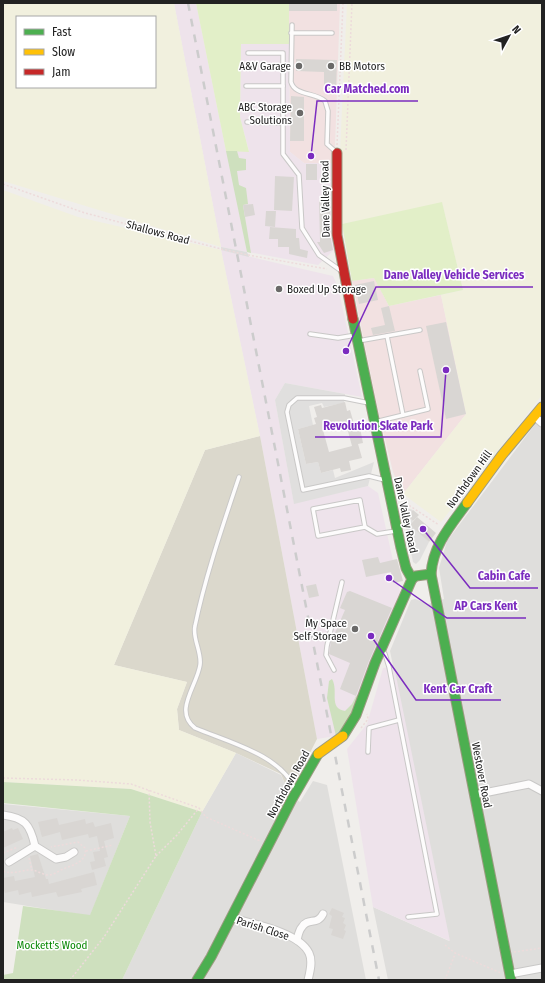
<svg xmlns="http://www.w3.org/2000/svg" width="545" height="983" viewBox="0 0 545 983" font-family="'Fira Sans Condensed',sans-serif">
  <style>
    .residential { fill: #dfdedc }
    .commercial { fill: #f2e1e1 }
    .industrial { fill: #eee3eb }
    .construction { fill: #dbd8cc }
    .farmland { fill: #f1f0de; fill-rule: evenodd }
    .grass { fill: #e2efc8 }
    .forest { fill: #cee0be }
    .parking { fill: #e0dfde }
    .pier { fill: #dedddd }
    .building { fill: #d9d6d3; fill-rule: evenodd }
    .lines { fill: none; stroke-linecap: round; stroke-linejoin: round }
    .lane-casing { stroke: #c9c8c7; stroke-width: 5.5 }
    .street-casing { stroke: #c9c8c7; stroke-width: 9 }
    .fast-casing { stroke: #9c9b81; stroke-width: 11 }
    .slow-casing { stroke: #9c9b81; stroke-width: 11 }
    .jam-casing { stroke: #9c9b81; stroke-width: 11 }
    .path { stroke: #eddbdb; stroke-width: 1.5; stroke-dasharray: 2 2; stroke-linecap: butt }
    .lane { stroke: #fdfcfc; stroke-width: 3.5 }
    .street { stroke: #fdfcfc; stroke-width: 7 }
    .fast { stroke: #4caf50; stroke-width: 9 }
    .slow { stroke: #ffc107; stroke-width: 9 }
    .jam { stroke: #c62828; stroke-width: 9 }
    .rail { stroke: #ccc; stroke-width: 2.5; stroke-dasharray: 8 8; stroke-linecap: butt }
    .slow-bridge-casing { stroke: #9c9b81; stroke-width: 11; stroke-linecap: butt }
    .path-bridge { stroke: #eddbdb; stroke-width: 1.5; stroke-dasharray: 2 2; stroke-linecap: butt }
    .slow-bridge { stroke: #ffc107; stroke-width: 9 }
    .poi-dot { fill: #6a6968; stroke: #fff; stroke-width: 1.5 }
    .labels { text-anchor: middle; stroke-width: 3; stroke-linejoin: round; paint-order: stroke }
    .poi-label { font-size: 11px; fill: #222; stroke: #fff; text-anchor: end }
    .street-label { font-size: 11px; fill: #222; stroke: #fff }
    .park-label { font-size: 11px; fill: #088803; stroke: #fff }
    .leader { fill: none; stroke: #7b2cbf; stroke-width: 1.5 }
    .callout-dot { fill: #7b2cbf; stroke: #fff; stroke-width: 1.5 }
    .callout-label { font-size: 12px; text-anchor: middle; font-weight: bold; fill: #7b2cbf; stroke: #fff; stroke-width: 3; stroke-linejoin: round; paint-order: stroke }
  </style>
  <rect width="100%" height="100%" fill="#f0eeeb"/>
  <g class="residential">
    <path d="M542 415V980H388L373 907 449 941 390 651 411 600 415 599 428 604 444 599 439 568 447 541Z"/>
    <path d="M236 753 281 775 289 794 300 802 313 781 327 785 366 980H122L202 812Z"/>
    <path d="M3 804 130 816 90 916 3 902Z"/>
  </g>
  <g class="commercial">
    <path d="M289 3H340L335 147 333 163H304L290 152Z"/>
    <path d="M374 278 389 306 441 295 466 414 403 494 393 472 378 410 352 281Z"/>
  </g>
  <g class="industrial">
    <path d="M174 3H196L226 151H249L240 117 241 43 289 44 290 152 304 163H333L335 249 318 265 221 247Z"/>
    <path d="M221 250 333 276 338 287 362 397 285 383 275 400 294 503 368 486 378 493 400 592 359 699 336 736 317 739 260 436Z"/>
    <path d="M394 666 450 941 373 907 347 749 367 724 383 668Z"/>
  </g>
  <path class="construction" d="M260 436 317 739 289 794 281 774 236 753 179 730 177 709 187 682 114 665 205 450Z"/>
  <g class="farmland">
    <path d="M3 3H174L221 247 3 181ZM17 17H155V87H17Z"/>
    <path d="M347 3H542V395L441 522 403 494 466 414 441 295 463 290 442 203 342 224 337 215Z"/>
    <path d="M3 190 78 217 221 250 260 436 205 450 114 665 187 682 177 709 179 730 236 753 202 812 131 789 3 782Z"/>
  </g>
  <g class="grass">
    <path d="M196 3H289V44H241L240 117 249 152 226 151Z"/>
    <path d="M442 202 463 290 389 306 374 278 352 281 342 224Z"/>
  </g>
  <g class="forest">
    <path d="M226 151H237L239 158 246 159V170L237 171 239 185 246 188 248 204 243 205 251 253 247 252Z"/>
    <path d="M332 679C339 691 328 708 345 711L352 704 356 696 361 693 360 698 344 729 336 736 327 698 329 681Z"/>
    <path d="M3 782 131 789 202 812 122 980H3V975L13 973 23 906 90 915 130 816 3 803Z"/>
  </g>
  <g class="parking">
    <path d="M285 383 345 394 344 403 324 407 322 403 309 406 313 425 298 429 306 464 318 462 321 473 333 470 335 478 374 462 368 486 294 504 275 400Z"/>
    <path d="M402 507 413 510 408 516 413 521 411 525 429 542 420 560 416 564 413 562Z"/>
  </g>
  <path class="pier" d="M221 247 247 252 249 257 221 250Z"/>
  <g class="building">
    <rect x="289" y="3" width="48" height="8"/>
    <path d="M296 59 337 60 336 92H324V72L296 71Z"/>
    <path d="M291 96 304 97V141H290Z"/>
    <rect x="306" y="164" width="11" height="16"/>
    <path d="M275 176 294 177 292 211 274 210Z"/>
    <path d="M319 200H330V235L333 250 324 253 317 242H320Z"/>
    <path d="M253 204 255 215 245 217 243 205Z"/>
    <path d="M266 211H276L275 227 265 226Z"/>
    <path d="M270 227 296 229V238H299L300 249 308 251 307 258 289 254V247H278V239H269Z"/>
    <path d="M374 281 378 300 359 304 355 285Z"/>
    <path d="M389 306 395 331 373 335 371 328 385 325 381 308Z"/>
    <path d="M446 322 466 414 446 419 426 326Z"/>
    <path d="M345 402 347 411 350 410 354 424 359 423 363 443 358 444 362 458 349 461 351 470 341 472 340 468 321 473 318 462 306 464 298 429 316 424 314 418 317 417 314 407 321 405 322 408ZM346 424 352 446 329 452 323 430Z"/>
    <path d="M413 510 419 515 413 521 408 516Z"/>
    <path d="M417 517 436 533 429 542 410 525Z"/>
    <path d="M378 557 380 563 397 559 403 581 393 583 391 572 366 577 362 560Z"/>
    <path d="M316 584 319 596 309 598 306 586Z"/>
    <path d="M350 591 392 608 369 661 356 696 340 689 350 663 329 654 331 642 345 610 340 608 347 592Z"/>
    <path d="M57 818 59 825 85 819 86 824 93 822 95 827 111 823 114 838 104 841 108 857 104 858 106 866 92 870 90 862 95 861 93 852 100 851 97 836 89 838 88 834 62 840 60 832 42 837 38 822Z"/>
    <path d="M12 828 13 830 18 828 23 839 3 848V832Z"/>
    <path d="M38 854 46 879H48L49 884 94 872 97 885 81 889 82 892 58 897 56 892 32 897 31 892 19 895 18 890 5 893 3 888V878L14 876 15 881 35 877 30 856Z"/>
    <path d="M332 908 344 913 342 917 345 918 343 923 346 925 344 930 346 931 343 939 331 935 333 929 329 928 332 916 329 914Z"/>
  </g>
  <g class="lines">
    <defs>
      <g id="lane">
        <path d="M292 25 291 82C295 96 315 92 325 101L328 111 327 144 336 152"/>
        <path d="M291 33H332"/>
        <path d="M248 53H283V154L299 175 302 228 319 255 340 270"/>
        <path d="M246 86H283"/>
        <path d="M247 122 283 123"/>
        <path d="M310 334 338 338 356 335"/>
        <path d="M387 336 403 415"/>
        <path d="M358 341 420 330"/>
        <path d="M369 403 344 398H297L289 405 287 412 303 490 369 476 385 480"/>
        <path d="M375 422 428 409 420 371"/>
        <path d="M239 477C223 525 205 577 195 626 192 638 202 652 200 665 197 686 173 711 195 728 228 742 281 755 295 789"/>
        <path d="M360 500 365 527 318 536 313 509Z"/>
        <path d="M365 527 377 534 396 531"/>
        <path d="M382 650 385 654 389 667 437 914 408 917"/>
        <path d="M334 670 326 655 327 646 342 582"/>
        <path d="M368 752 369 728 399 720"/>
      </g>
      <g id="street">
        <path d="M534 416 542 423"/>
        <path d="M474 795 529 784 542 791"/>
        <path d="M3 815C25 818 30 824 35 846L56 859 66 857 74 852"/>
        <path d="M9 862 35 846"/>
        <path d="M232 918C253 924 299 932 309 953 313 961 310 972 308 980"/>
        <path d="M297 940C298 936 299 930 302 927 308 917 317 926 323 914"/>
        <path d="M510 974 542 968"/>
      </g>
      <g id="fast">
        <path d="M353 319 401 548 406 568 412 579"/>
        <path d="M467 503C451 525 433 545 431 574L511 980"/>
        <path d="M343 736 356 715 375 663 412 579 416 576 431 574"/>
        <path d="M197 980 211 957 292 799 318 754"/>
      </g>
      <path id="slow" d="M467 503 502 455 542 407"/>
      <path id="jam" d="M337 153V235L353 319"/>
    </defs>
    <use href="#lane" class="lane-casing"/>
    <use href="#street" class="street-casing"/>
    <use href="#fast" class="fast-casing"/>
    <use href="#slow" class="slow-casing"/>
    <use href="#jam" class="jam-casing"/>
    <g class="path">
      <path d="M337 145 343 3"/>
      <path d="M346 150 352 3"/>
      <path d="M3 184 85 213 221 249"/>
      <path d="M248 255 327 269"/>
      <path d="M401 505 410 506 439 525"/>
      <path d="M361 728 368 719 367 714"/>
      <path d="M3 778 77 780 131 784 199 808 206 817 260 841"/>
      <path d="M86 851 113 845"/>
      <path d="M3 853 18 847"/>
      <path d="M156 856 177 835 199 808"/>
      <path d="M29 858 32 870"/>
      <path d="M3 871C13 875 21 870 31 870 37 870 42 875 49 875 54 875 58 871 63 869 72 865 88 862 85 848L78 842 51 847"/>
      <path d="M445 945 455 953 501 973"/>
      <path d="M514 952 542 948"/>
      <path d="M70 980 104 937 156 856 150 822 149 790"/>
      <path d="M445 980 455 954"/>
    </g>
    <use href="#lane" class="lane"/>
    <use href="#street" class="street"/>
    <use href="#fast" class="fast"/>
    <use href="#slow" class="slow"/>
    <use href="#jam" class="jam"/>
    <path class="rail" d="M188 3 379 980"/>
    <defs>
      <path id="slow-bridge" d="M318 754 343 736"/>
    </defs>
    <use href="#slow-bridge" class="slow-bridge-casing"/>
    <path class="path-bridge" d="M221 249 248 255"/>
    <use href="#slow-bridge" class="slow-bridge"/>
  </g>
  <g class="poi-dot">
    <circle cx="299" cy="66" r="4"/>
    <circle cx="331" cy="66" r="4"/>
    <circle cx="300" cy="113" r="4"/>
    <circle cx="279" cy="289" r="4"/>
    <circle cx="355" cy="629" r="4"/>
  </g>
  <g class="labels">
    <g class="poi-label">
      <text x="291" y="70">A&amp;V Garage</text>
      <text x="339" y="70" text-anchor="start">BB Motors</text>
      <text x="292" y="111">ABC Storage<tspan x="292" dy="13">Solutions</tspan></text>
      <text x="287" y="293" text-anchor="start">Boxed Up Storage</text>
      <text x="347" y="627">My Space<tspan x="347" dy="13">Self Storage</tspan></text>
    </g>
    <g class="street-label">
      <text transform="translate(325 199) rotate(-91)" y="4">Dane Valley Road</text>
      <text transform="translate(158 232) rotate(15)" y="4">Shallows Road</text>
      <text transform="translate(469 479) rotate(-54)" y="4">Northdown Hill</text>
      <text transform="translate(406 515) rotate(78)" y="4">Dane Valley Road</text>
      <text transform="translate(482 775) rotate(79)" y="4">Westover Road</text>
      <text transform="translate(288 784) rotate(-61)" y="4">Northdown Road</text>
      <text transform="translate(263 928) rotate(18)" y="4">Parish Close</text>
    </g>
    <g class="park-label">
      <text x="52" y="949">Mockett's Wood</text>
    </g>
  </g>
  <path class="leader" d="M311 156L317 101H418M346 351L376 287H533M446 370L441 437H315M423 529L470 588H538M389 578L447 618H526M371 636L416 700H501"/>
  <g class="callout-dot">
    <circle cx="311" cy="156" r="4"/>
    <circle cx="346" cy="351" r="4"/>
    <circle cx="446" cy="370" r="4"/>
    <circle cx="423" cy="529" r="4"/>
    <circle cx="389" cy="578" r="4"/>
    <circle cx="371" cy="636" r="4"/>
  </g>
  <g class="callout-label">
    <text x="367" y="93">Car Matched.com</text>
    <text x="454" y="279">Dane Valley Vehicle Services</text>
    <text x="378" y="430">Revolution Skate Park</text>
    <text x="504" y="580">Cabin Cafe</text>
    <text x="486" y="610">AP Cars Kent</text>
    <text x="458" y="693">Kent Car Craft</text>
  </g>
  <rect width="545" height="983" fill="none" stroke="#222222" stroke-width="8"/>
  <rect x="16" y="16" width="140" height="72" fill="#ffffff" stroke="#a7a7a7"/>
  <rect x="24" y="29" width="20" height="6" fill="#4caf50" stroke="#a7a7a7"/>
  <text x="52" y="36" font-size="12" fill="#222222">Fast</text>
  <rect x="24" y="49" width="20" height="6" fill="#ffc107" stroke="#a7a7a7"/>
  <text x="52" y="56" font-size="12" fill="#222222">Slow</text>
  <rect x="24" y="69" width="20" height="6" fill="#c62828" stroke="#a7a7a7"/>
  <text x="52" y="76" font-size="12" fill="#222222">Jam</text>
  <g transform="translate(509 36) rotate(50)" stroke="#ffffff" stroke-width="3" paint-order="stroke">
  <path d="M0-3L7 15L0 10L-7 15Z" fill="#222222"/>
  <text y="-6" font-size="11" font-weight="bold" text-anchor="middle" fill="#222222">N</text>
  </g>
</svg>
